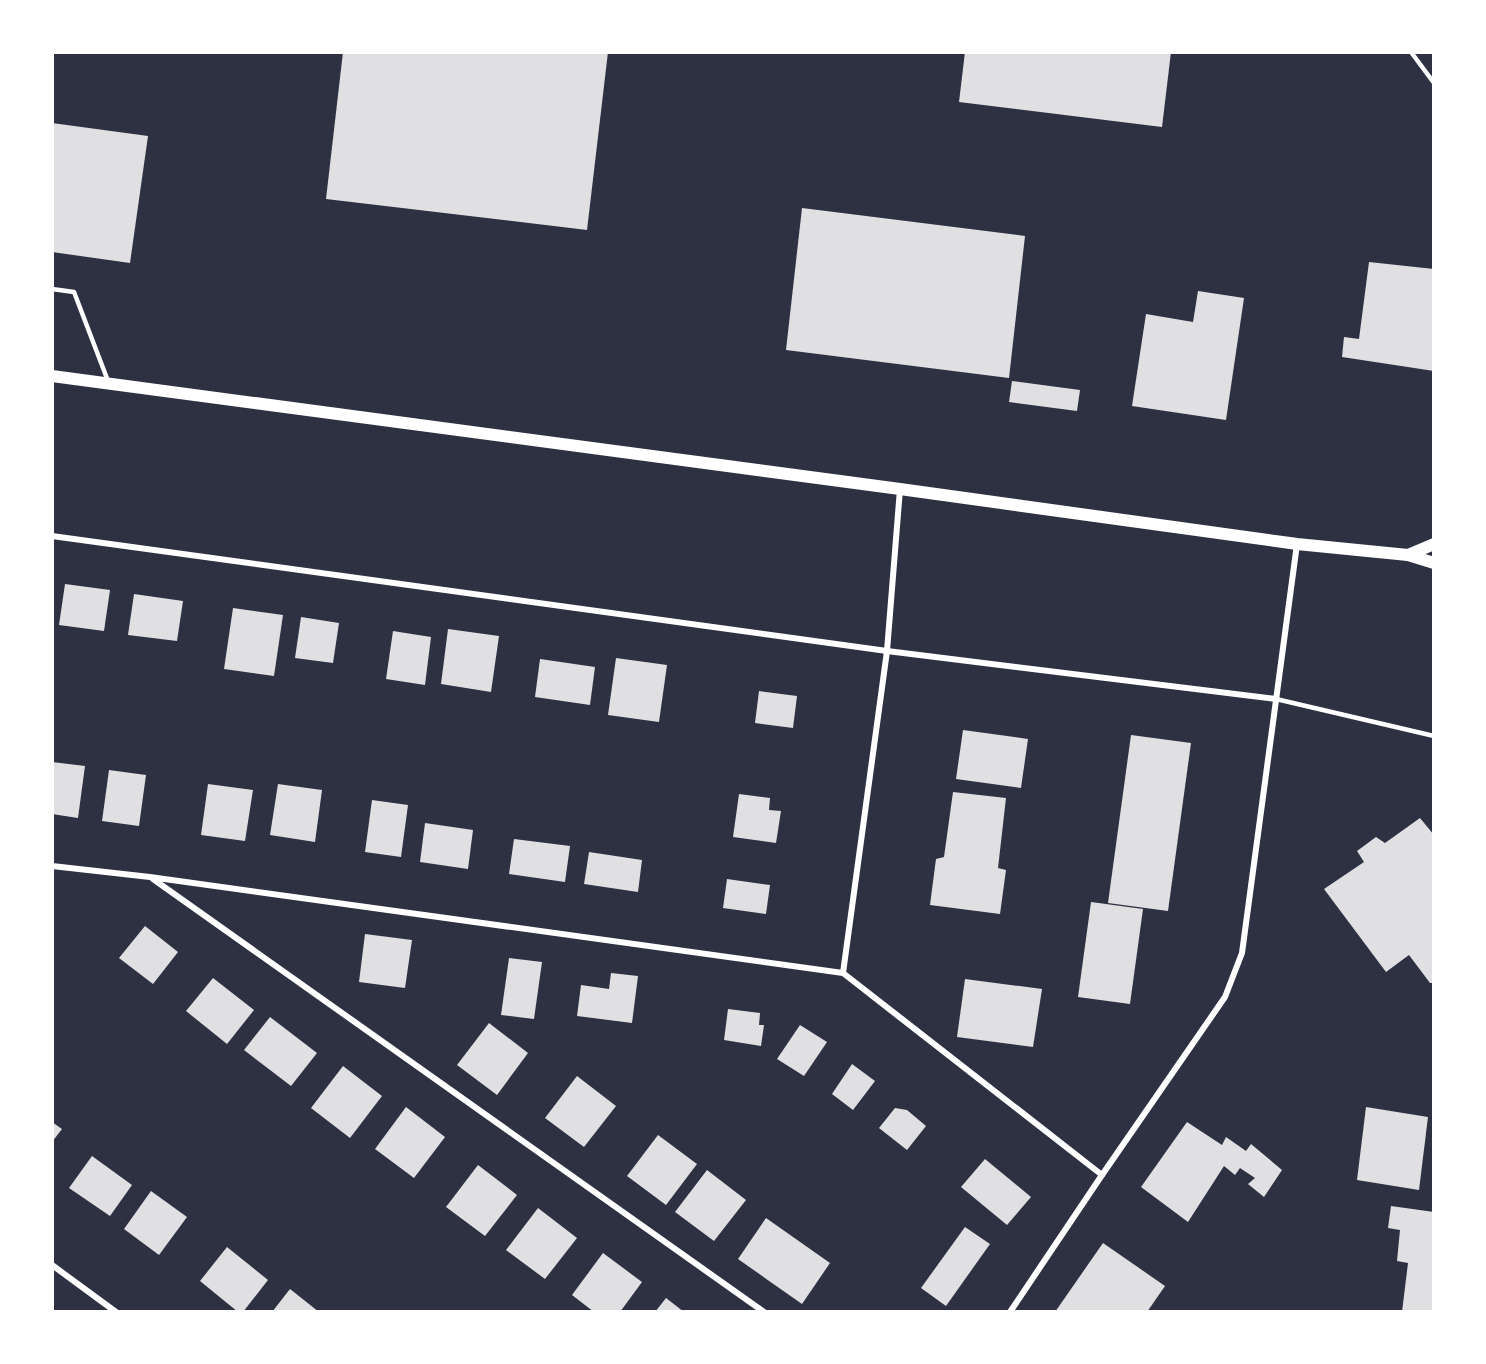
<svg xmlns="http://www.w3.org/2000/svg" width="1486" height="1364" viewBox="0 0 1486 1364" font-family="Raleway,sans-serif">
  <style>
    .building { fill: #e0e0e3 }
    .lines { fill: none; stroke-linecap: round; stroke-linejoin: round }
    .service { stroke: #fff; stroke-width: 4.5 }
    .minor { stroke: #fff; stroke-width: 6 }
    .secondary { stroke: #fff; stroke-width: 12 }
  </style>
  <rect width="100%" height="100%" fill="#2d3142"/>
  <g class="building">
    <path d="M343 52H608L587 230 326 199Z"/>
    <path d="M965 52H1171L1162 127 959 102Z"/>
    <path d="M52 123 148 136 130 263 52 252Z"/>
    <path d="M802 208 1025 236 1009 378 786 350Z"/>
    <path d="M1369 262 1434 269V371L1342 357 1344 337 1359 339Z"/>
    <path d="M1198 291 1244 298 1226 420 1132 406 1146 314 1193 322Z"/>
    <path d="M1012 381 1080 390 1077 411 1009 402Z"/>
    <path d="M65 584 110 590 104 631 59 625Z"/>
    <path d="M134 594 183 601 177 641 128 635Z"/>
    <path d="M233 608 283 615 274 676 224 669Z"/>
    <path d="M301 617 339 623 333 663 295 658Z"/>
    <path d="M448 629 499 636 491 692 441 684Z"/>
    <path d="M393 631 431 637 425 685 386 679Z"/>
    <path d="M616 658 667 665 659 722 608 715Z"/>
    <path d="M540 659 595 667 590 705 535 697Z"/>
    <path d="M759 691 797 696 793 728 755 723Z"/>
    <path d="M963 730 1028 739 1021 788 956 779Z"/>
    <path d="M1131 735 1191 743 1168 911 1108 903Z"/>
    <path d="M52 762 85 766 78 818 52 814Z"/>
    <path d="M109 770 146 775 139 826 102 821Z"/>
    <path d="M208 784 253 790 245 841 201 835Z"/>
    <path d="M278 784 322 790 315 842 270 835Z"/>
    <path d="M953 792 1006 798 998 868 1006 870 1000 914 930 905 936 859 944 857Z"/>
    <path d="M739 794 770 798 769 810 781 811 776 843 733 837Z"/>
    <path d="M372 800 408 805 401 857 365 852Z"/>
    <path d="M1420 818 1434 835V983H1430L1409 955 1386 972 1324 889 1364 862 1357 851 1376 837 1385 843Z"/>
    <path d="M425 823 473 830 468 869 420 862Z"/>
    <path d="M514 839 570 846 565 882 509 874Z"/>
    <path d="M589 852 642 860 638 892 584 884Z"/>
    <path d="M727 879 770 885 766 914 723 908Z"/>
    <path d="M1091 902 1143 909 1130 1004 1078 997Z"/>
    <path d="M145 926 178 952 153 984 119 958Z"/>
    <path d="M365 934 412 940 405 988 359 982Z"/>
    <path d="M509 958 542 962 534 1019 501 1015Z"/>
    <path d="M611 973 638 976 632 1023 577 1016 581 985 609 989Z"/>
    <path d="M213 978 254 1010 227 1044 186 1011Z"/>
    <path d="M965 979 1042 989 1033 1047 957 1037Z"/>
    <path d="M728 1009 760 1013 759 1025H764L761 1046 724 1040Z"/>
    <path d="M270 1017 317 1053 291 1086 244 1050Z"/>
    <path d="M489 1023 528 1053 497 1095 457 1065Z"/>
    <path d="M800 1025 827 1042 804 1076 777 1059Z"/>
    <path d="M852 1064 875 1081 853 1110 832 1094Z"/>
    <path d="M343 1066 382 1096 350 1138 311 1108Z"/>
    <path d="M577 1076 616 1106 584 1147 545 1118Z"/>
    <path d="M406 1107 445 1137 414 1178 375 1149Z"/>
    <path d="M1366 1107 1428 1117 1419 1190 1357 1180Z"/>
    <path d="M895 1108 907 1110 926 1126 907 1150 879 1128Z"/>
    <path d="M52 1122 62 1129 52 1142Z"/>
    <path d="M1187 1122 1222 1145 1226 1137 1246 1151 1251 1144 1282 1170 1264 1197 1248 1184 1255 1178 1240 1168 1235 1175 1224 1166 1188 1222 1141 1187Z"/>
    <path d="M658 1135 697 1164 666 1205 627 1176Z"/>
    <path d="M92 1156 132 1185 110 1216 69 1188Z"/>
    <path d="M985 1159 1031 1197 1007 1225 961 1187Z"/>
    <path d="M478 1165 517 1195 485 1236 446 1207Z"/>
    <path d="M707 1170 746 1200 714 1241 675 1212Z"/>
    <path d="M151 1191 187 1217 159 1255 124 1229Z"/>
    <path d="M1391 1206 1434 1212V1312H1402L1408 1263 1397 1261 1400 1230 1388 1228Z"/>
    <path d="M538 1208 577 1238 545 1279 506 1250Z"/>
    <path d="M766 1218 830 1263 802 1304 738 1259Z"/>
    <path d="M965 1227 990 1244 946 1306 921 1288Z"/>
    <path d="M1103 1243 1165 1286 1147 1312H1055Z"/>
    <path d="M227 1247 268 1280 243 1312H238L200 1281Z"/>
    <path d="M603 1253 642 1282 620 1312H594L572 1295Z"/>
    <path d="M290 1289 319 1312H272Z"/>
    <path d="M666 1298 684 1312H655Z"/>
  </g>
  <g class="lines">
    <g class="service">
      <path d="M1411 52 1434 83"/>
      <path d="M52 289 74 292 108 381"/>
      <path d="M1276 699 1434 736"/>
    </g>
    <g class="minor">
      <path d="M52 536 887 651 1276 699"/>
      <path d="M52 866 150 877 843 973 1102 1175"/>
      <path d="M153 879 764 1312"/>
      <path d="M843 973 887 651 900 489"/>
      <path d="M52 1265 116 1312"/>
      <path d="M1010 1312 1102 1175 1225 997 1242 953 1297 544"/>
    </g>
    <g class="secondary">
      <path d="M52 376 900 489 1297 544 1408 555 1434 563"/>
      <path d="M1408 555 1434 544"/>
    </g>
  </g>
  <rect width="1486" height="1364" fill="none" stroke="#ffffff" stroke-width="108"/>
</svg>
